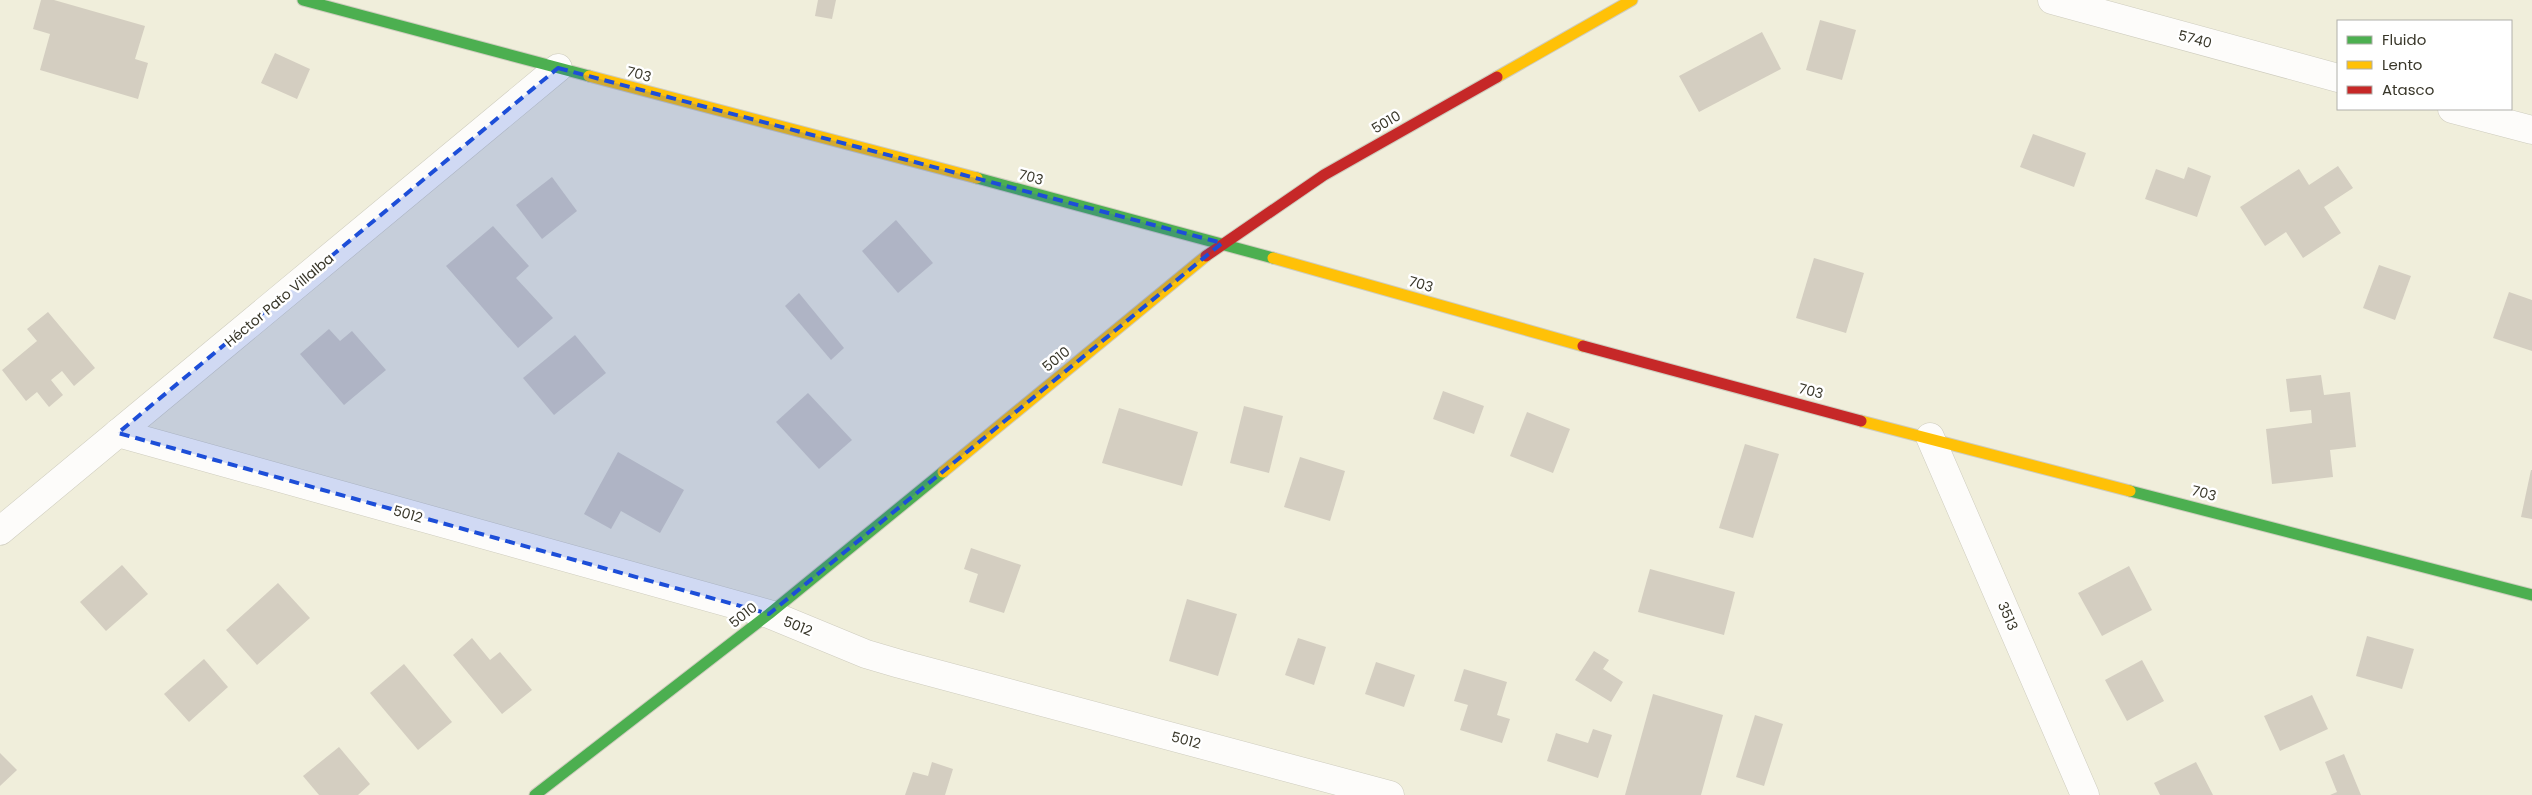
<svg xmlns="http://www.w3.org/2000/svg" width="2532" height="795" viewBox="0 0 2532 795" font-family="Poppins,sans-serif">
  <style>
    .building { fill: #d4cec1 }
    .lines { fill: none; stroke-linecap: round; stroke-linejoin: round }
    .street-casing { stroke: #ceccbe; stroke-width: 29 }
    .fast-casing { stroke: #ceccbe; stroke-width: 13 }
    .slow-casing { stroke: #ceccbe; stroke-width: 13 }
    .jam-casing { stroke: #ceccbe; stroke-width: 13 }
    .street { stroke: #fdfcfa; stroke-width: 28 }
    .fast { stroke: #4caf50; stroke-width: 11 }
    .slow { stroke: #ffc107; stroke-width: 11 }
    .jam { stroke: #c62828; stroke-width: 11 }
    .marked { fill: #1d4ed8; fill-opacity: 0.2; stroke: #1d4ed8; stroke-width: 4; stroke-dasharray: 10 6; stroke-linejoin: round }
    .labels { text-anchor: middle; stroke-width: 5; stroke-linejoin: round; paint-order: stroke }
    .street-label { font-size: 14px; fill: #39372a; stroke: #fff }
  </style>
  <rect width="100%" height="100%" fill="#f0eedb"/>
  <g class="building">
    <path d="M41 0H54L145 26 135 59 148 63 138 99 40 70 50 34 33 29Z"/>
    <path d="M818 0H836L832 19 815 16Z"/>
    <path d="M1820 20 1856 30 1842 80 1806 70Z"/>
    <path d="M1762 32 1781 69 1699 112 1679 76Z"/>
    <path d="M275 53 310 69 297 99 261 83Z"/>
    <path d="M2033 134 2086 153 2074 187 2020 167Z"/>
    <path d="M2338 166 2353 188 2324 207 2341 233 2303 258 2286 232 2265 246 2240 207 2299 169 2309 185Z"/>
    <path d="M2188 167 2211 176 2197 217 2145 199 2156 169 2184 179Z"/>
    <path d="M552 177 577 211 542 239 516 205Z"/>
    <path d="M896 220 933 263 898 293 862 251Z"/>
    <path d="M493 226 529 266 516 278 553 318 518 348 446 266Z"/>
    <path d="M1814 258 1864 273 1846 333 1796 318Z"/>
    <path d="M2379 265 2411 276 2395 320 2363 308Z"/>
    <path d="M2509 292 2532 300V351L2493 338Z"/>
    <path d="M799 293 844 348 831 360 785 306Z"/>
    <path d="M48 312 95 368 74 386 62 371 51 380 63 395 49 407 37 392 26 401 2 370 37 341 27 329Z"/>
    <path d="M329 329 340 341 352 331 386 370 344 405 300 354Z"/>
    <path d="M575 335 606 373 554 415 523 378Z"/>
    <path d="M2321 375 2324 395 2350 392 2356 447 2330 450 2333 477 2272 484 2266 429 2312 423 2311 410 2290 412 2286 379Z"/>
    <path d="M1443 391 1484 406 1474 434 1433 419Z"/>
    <path d="M808 393 852 440 819 469 776 422Z"/>
    <path d="M1244 406 1283 416 1269 473 1230 463Z"/>
    <path d="M1119 408 1198 432 1182 486 1102 463Z"/>
    <path d="M1527 412 1570 429 1553 473 1510 456Z"/>
    <path d="M1745 444 1779 454 1753 538 1719 528Z"/>
    <path d="M618 452 684 490 660 533 621 511 611 529 584 514Z"/>
    <path d="M1300 457 1345 471 1330 521 1284 507Z"/>
    <path d="M2531 470H2532V519L2521 517Z"/>
    <path d="M971 548 1021 565 1004 613 969 602 978 574 964 569Z"/>
    <path d="M122 565 148 594 106 631 80 602Z"/>
    <path d="M2129 566 2152 610 2102 636 2078 593Z"/>
    <path d="M1650 569 1735 592 1724 635 1638 612Z"/>
    <path d="M278 583 310 618 257 665 226 630Z"/>
    <path d="M1187 599 1237 614 1218 676 1169 661Z"/>
    <path d="M2367 636 2414 649 2402 689 2356 676Z"/>
    <path d="M472 638 490 660 500 652 532 690 502 714 453 655Z"/>
    <path d="M1298 638 1326 647 1314 685 1285 675Z"/>
    <path d="M1594 651 1609 660 1603 669 1623 682 1611 702 1575 680Z"/>
    <path d="M204 659 228 687 189 722 164 694Z"/>
    <path d="M2142 660 2164 701 2127 721 2105 680Z"/>
    <path d="M1376 662 1415 675 1404 707 1365 694Z"/>
    <path d="M404 664 452 722 418 750 370 693Z"/>
    <path d="M1464 669 1507 682 1497 715 1510 719 1502 743 1460 730 1468 705 1454 701Z"/>
    <path d="M1653 694 1723 715 1701 795H1625Z"/>
    <path d="M2312 695 2328 729 2280 751 2264 716Z"/>
    <path d="M1755 715 1783 724 1764 786 1736 777Z"/>
    <path d="M1593 729 1612 735 1598 778 1547 761 1556 733 1588 743Z"/>
    <path d="M339 747 370 784 358 795H319L303 776Z"/>
    <path d="M0 753 17 770 0 786Z"/>
    <path d="M2344 754 2361 795H2330L2337 792 2325 762Z"/>
    <path d="M932 762 953 769 945 795H905L913 772 928 776Z"/>
    <path d="M2196 762 2213 795H2160L2154 783Z"/>
  </g>
  <g class="lines">
    <defs>
      <g id="street">
        <path d="M2052 0 2338 78"/>
        <path d="M2452 109 2532 130"/>
        <path d="M118 433 769 614 866 654 900 664 1390 795"/>
        <path d="M1930 437 2085 795"/>
        <path d="M0 531 558 68"/>
      </g>
      <g id="fast">
        <path d="M303 0 589 76"/>
        <path d="M977 178 1273 258"/>
        <path d="M2130 491 2532 595"/>
        <path d="M535 795 769 614 943 472"/>
      </g>
      <g id="slow">
        <path d="M589 76 977 178"/>
        <path d="M1497 77 1632 0"/>
        <path d="M1273 258 1583 346"/>
        <path d="M1861 421 2130 491"/>
        <path d="M943 472 1206 256"/>
      </g>
      <g id="jam">
        <path d="M1206 256 1324 175 1497 77"/>
        <path d="M1583 346 1861 421"/>
      </g>
    </defs>
    <use href="#street" class="street-casing"/>
    <use href="#fast" class="fast-casing"/>
    <use href="#slow" class="slow-casing"/>
    <use href="#jam" class="jam-casing"/>
    <use href="#street" class="street"/>
    <use href="#fast" class="fast"/>
    <use href="#slow" class="slow"/>
    <use href="#jam" class="jam"/>
  </g>
  <path class="marked" d="M558 68 1222 243 769 614 118 433Z"/>
  <g class="labels">
    <g class="street-label">
      <text transform="translate(2195 39) rotate(15)" y="5">5740</text>
      <text transform="translate(639 74) rotate(15)" y="5">703</text>
      <text transform="translate(1386 122) rotate(-30)" y="5">5010</text>
      <text transform="translate(1031 177) rotate(15)" y="5">703</text>
      <text transform="translate(1421 284) rotate(16)" y="5">703</text>
      <text transform="translate(279 300) rotate(-40)" y="5">Héctor Pato Villalba</text>
      <text transform="translate(1056 359) rotate(-39)" y="5">5010</text>
      <text transform="translate(1811 391) rotate(14)" y="5">703</text>
      <text transform="translate(2204 493) rotate(15)" y="5">703</text>
      <text transform="translate(408 514) rotate(16)" y="5">5012</text>
      <text transform="translate(743 615) rotate(-38)" y="5">5010</text>
      <text transform="translate(2008 616) rotate(67)" y="5">3513</text>
      <text transform="translate(798 626) rotate(22)" y="5">5012</text>
      <text transform="translate(1186 740) rotate(15)" y="5">5012</text>
    </g>
  </g>
  <rect x="2337" y="20" width="175" height="90" fill="#ffffff" stroke="#b0afaa"/>
  <rect x="2347" y="36" width="25" height="8" fill="#4caf50" stroke="#b0afaa"/>
  <text x="2382" y="45" font-size="15" fill="#39372a">Fluido</text>
  <rect x="2347" y="61" width="25" height="8" fill="#ffc107" stroke="#b0afaa"/>
  <text x="2382" y="70" font-size="15" fill="#39372a">Lento</text>
  <rect x="2347" y="86" width="25" height="8" fill="#c62828" stroke="#b0afaa"/>
  <text x="2382" y="95" font-size="15" fill="#39372a">Atasco</text>
</svg>
